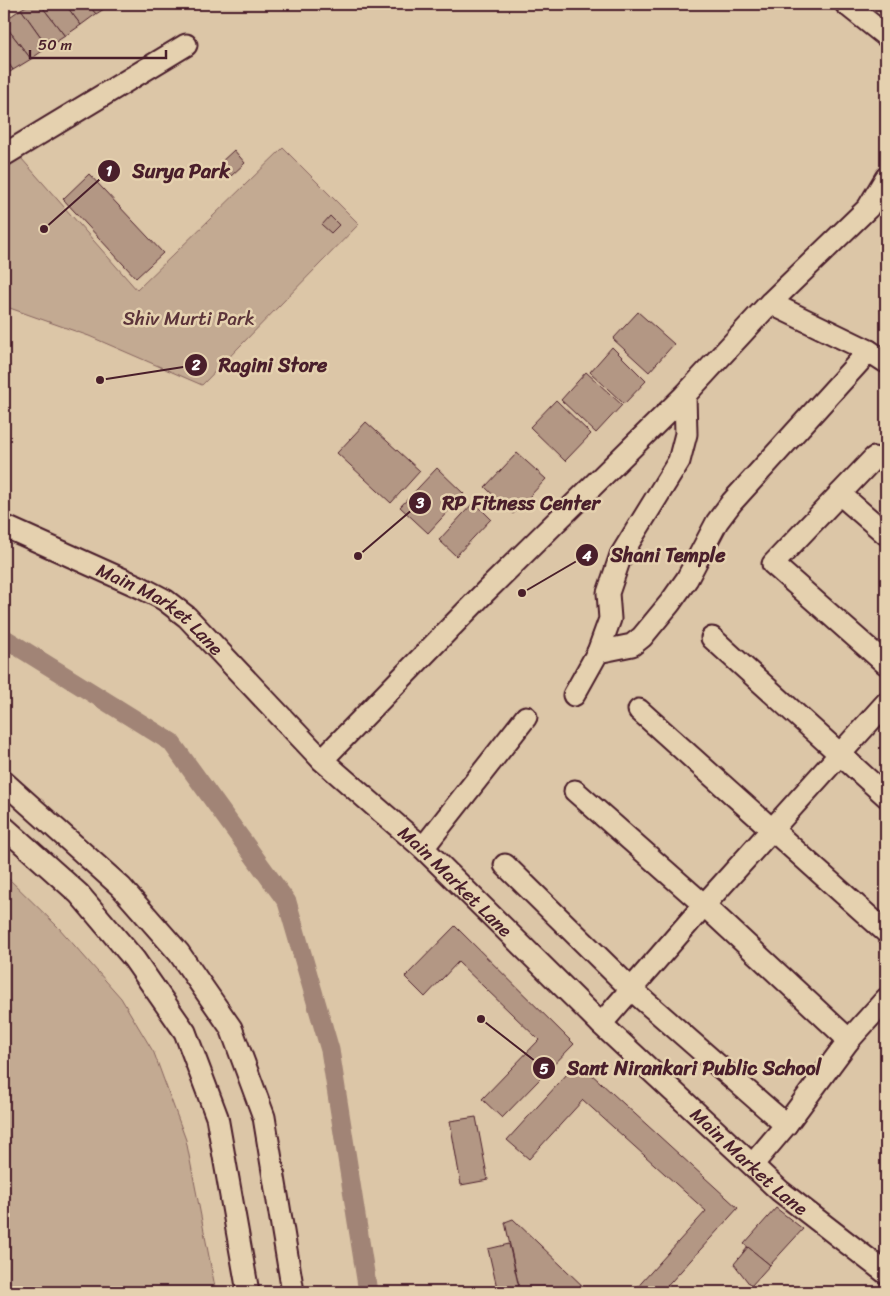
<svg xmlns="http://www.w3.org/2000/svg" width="890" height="1296" viewBox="0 0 890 1296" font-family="Sriracha,sans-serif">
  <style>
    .green { fill: #c3aa92; stroke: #86645e }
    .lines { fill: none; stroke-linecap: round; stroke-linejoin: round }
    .canal { stroke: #a18476; stroke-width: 19 }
    .building { fill: #b39784; stroke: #4a1f2b }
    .street-casing { stroke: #4a1f2b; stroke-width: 25 }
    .street { stroke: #e5d1af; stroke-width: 21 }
    .labels { text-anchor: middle; stroke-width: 5; stroke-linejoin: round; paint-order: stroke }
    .park-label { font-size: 19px; fill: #5c343a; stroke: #e5d1af }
    .street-label { font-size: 19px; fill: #4a1f2b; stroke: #e5d1af }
    .leader { fill: none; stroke: #4a1f2b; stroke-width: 2 }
    .callout-dot { fill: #4a1f2b; stroke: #e5d1af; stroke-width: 2 }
    .mark-label { font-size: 15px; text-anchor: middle; font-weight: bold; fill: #fff }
    .callout-label { font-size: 20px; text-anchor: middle; font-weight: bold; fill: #4a1f2b; stroke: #e5d1af; stroke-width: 5; stroke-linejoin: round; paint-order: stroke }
  </style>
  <rect width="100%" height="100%" fill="#dcc6a7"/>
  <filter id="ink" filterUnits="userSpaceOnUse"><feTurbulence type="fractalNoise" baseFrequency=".02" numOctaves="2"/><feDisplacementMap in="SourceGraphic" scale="10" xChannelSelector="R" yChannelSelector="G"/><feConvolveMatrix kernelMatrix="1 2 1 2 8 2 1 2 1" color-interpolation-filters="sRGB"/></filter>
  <g filter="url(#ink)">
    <g class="green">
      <path d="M283 148 359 224 202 385 89 336 4 306V169L21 158 137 290Z"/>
      <path d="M4 874 59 928 121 998 154 1053 186 1140 216 1292H4Z"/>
    </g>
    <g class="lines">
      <path class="canal" d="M4 638 171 742 287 902 330 1050 368 1292"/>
    </g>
    <g class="building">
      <path d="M30 4H40L65 36 48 47 21 9Z"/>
      <path d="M40 4H65L81 25 65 36Z"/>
      <path d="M65 4H88L96 14 81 25Z"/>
      <path d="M88 4H112L96 14Z"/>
      <path d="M21 9 48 47 31 59 4 24V21Z"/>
      <path d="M4 24 31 59 13 70 4 57Z"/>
      <path d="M4 57 13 70 4 76Z"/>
      <path d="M234 150 245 163 231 176 220 163Z"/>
      <path d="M89 174 163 253 136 278 63 199Z"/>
      <path d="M330 216 339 225 331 233 322 225Z"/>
      <path d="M638 312 674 344 649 372 613 339Z"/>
      <path d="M612 347 646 381 624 404 590 372Z"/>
      <path d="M586 372 622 405 596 433 561 400Z"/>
      <path d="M556 400 591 434 565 461 530 427Z"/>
      <path d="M366 422 420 471 391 503 337 453Z"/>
      <path d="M517 453 546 479 513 514 485 487Z"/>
      <path d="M437 468 464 494 428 533 400 507Z"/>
      <path d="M474 502 491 519 456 556 439 540Z"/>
      <path d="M455 926 574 1044 502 1118 482 1099 539 1040 458 962 425 997 405 977Z"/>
      <path d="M578 1062 738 1208 662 1292H633L706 1211 583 1100 529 1159 507 1140Z"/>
      <path d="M476 1117 488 1180 461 1185 450 1121Z"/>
      <path d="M776 1208 803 1229 770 1265 744 1244Z"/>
      <path d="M513 1219 589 1292H520L505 1222Z"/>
      <path d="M509 1244 520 1292H498L488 1249Z"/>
      <path d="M748 1247 770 1265 751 1286 734 1264Z"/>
    </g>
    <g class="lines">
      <defs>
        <g id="street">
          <path d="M846 4 886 36"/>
          <path d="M4 155 186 45"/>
          <path d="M770 303 869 351 886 362"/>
          <path d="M874 458 773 564 886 664"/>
          <path d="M840 494 886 534"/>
          <path id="s1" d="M4 526 142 588 165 600 187 617 322 760 423 848 601 1024 780 1191 886 1273"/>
          <path d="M712 638 886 796"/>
          <path d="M598 652 610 619 608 593 621 555 679 461 686 434 685 395"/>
          <path d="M574 695 598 652 632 645 642 637 670 603 687 579 717 522 732 502 869 351"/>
          <path d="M639 710 886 932"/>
          <path d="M322 760 486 591 685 395 770 303 868 208 886 178"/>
          <path d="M4 782 121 887 179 953 231 1028 264 1117 293 1292"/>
          <path d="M575 791 704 905 849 1040"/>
          <path d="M4 827 79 894 134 959 185 1032 217 1117 248 1292"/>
          <path d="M423 848 526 717"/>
          <path d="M505 865 631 989 786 1125"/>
          <path d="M601 1024 704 905 886 703"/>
          <path d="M753 1164 786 1125 849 1040 886 999"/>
        </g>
      </defs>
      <use href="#street" class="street-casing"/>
      <use href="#street" class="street"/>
    </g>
  </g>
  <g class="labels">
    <g class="park-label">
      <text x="189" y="325">Shiv Murti Park</text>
    </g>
    <g class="street-label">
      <text dy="7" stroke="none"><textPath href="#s1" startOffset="178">Main Market Lane</textPath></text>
      <text dy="7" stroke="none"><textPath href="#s1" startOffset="582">Main Market Lane</textPath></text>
      <text dy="7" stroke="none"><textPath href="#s1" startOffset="988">Main Market Lane</textPath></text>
    </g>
  </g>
  <path class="leader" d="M44 229L109 171M100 380L196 365M358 556L420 503M522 593L587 555M481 1019L544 1068"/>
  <g class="callout-dot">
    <circle cx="44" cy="229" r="5"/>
    <circle cx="100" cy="380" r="5"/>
    <circle cx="358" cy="556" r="5"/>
    <circle cx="522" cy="593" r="5"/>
    <circle cx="481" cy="1019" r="5"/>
    <circle cx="109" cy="171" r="12"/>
    <circle cx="196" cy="365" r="12"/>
    <circle cx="420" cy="503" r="12"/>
    <circle cx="587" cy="555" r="12"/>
    <circle cx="544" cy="1068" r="12"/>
  </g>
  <g class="mark-label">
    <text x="109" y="176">1</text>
    <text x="196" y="370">2</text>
    <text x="420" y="508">3</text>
    <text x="587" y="561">4</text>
    <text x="544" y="1074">5</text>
  </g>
  <g class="callout-label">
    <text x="181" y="178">Surya Park</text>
    <text x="273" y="372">Ragini Store</text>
    <text x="521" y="510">RP Fitness Center</text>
    <text x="668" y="562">Shani Temple</text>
    <text x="694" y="1075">Sant Nirankari Public School</text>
  </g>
  <rect width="890" height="1296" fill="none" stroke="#e5d1af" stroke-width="20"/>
  <rect x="10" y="10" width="870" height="1276" fill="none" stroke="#4a1f2b" stroke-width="2" filter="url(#ink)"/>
  <path d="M30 50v8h136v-8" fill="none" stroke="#4a1f2b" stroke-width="2.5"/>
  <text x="38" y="50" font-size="15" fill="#4a1f2b" stroke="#e5d1af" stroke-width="4" paint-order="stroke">50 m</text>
</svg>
